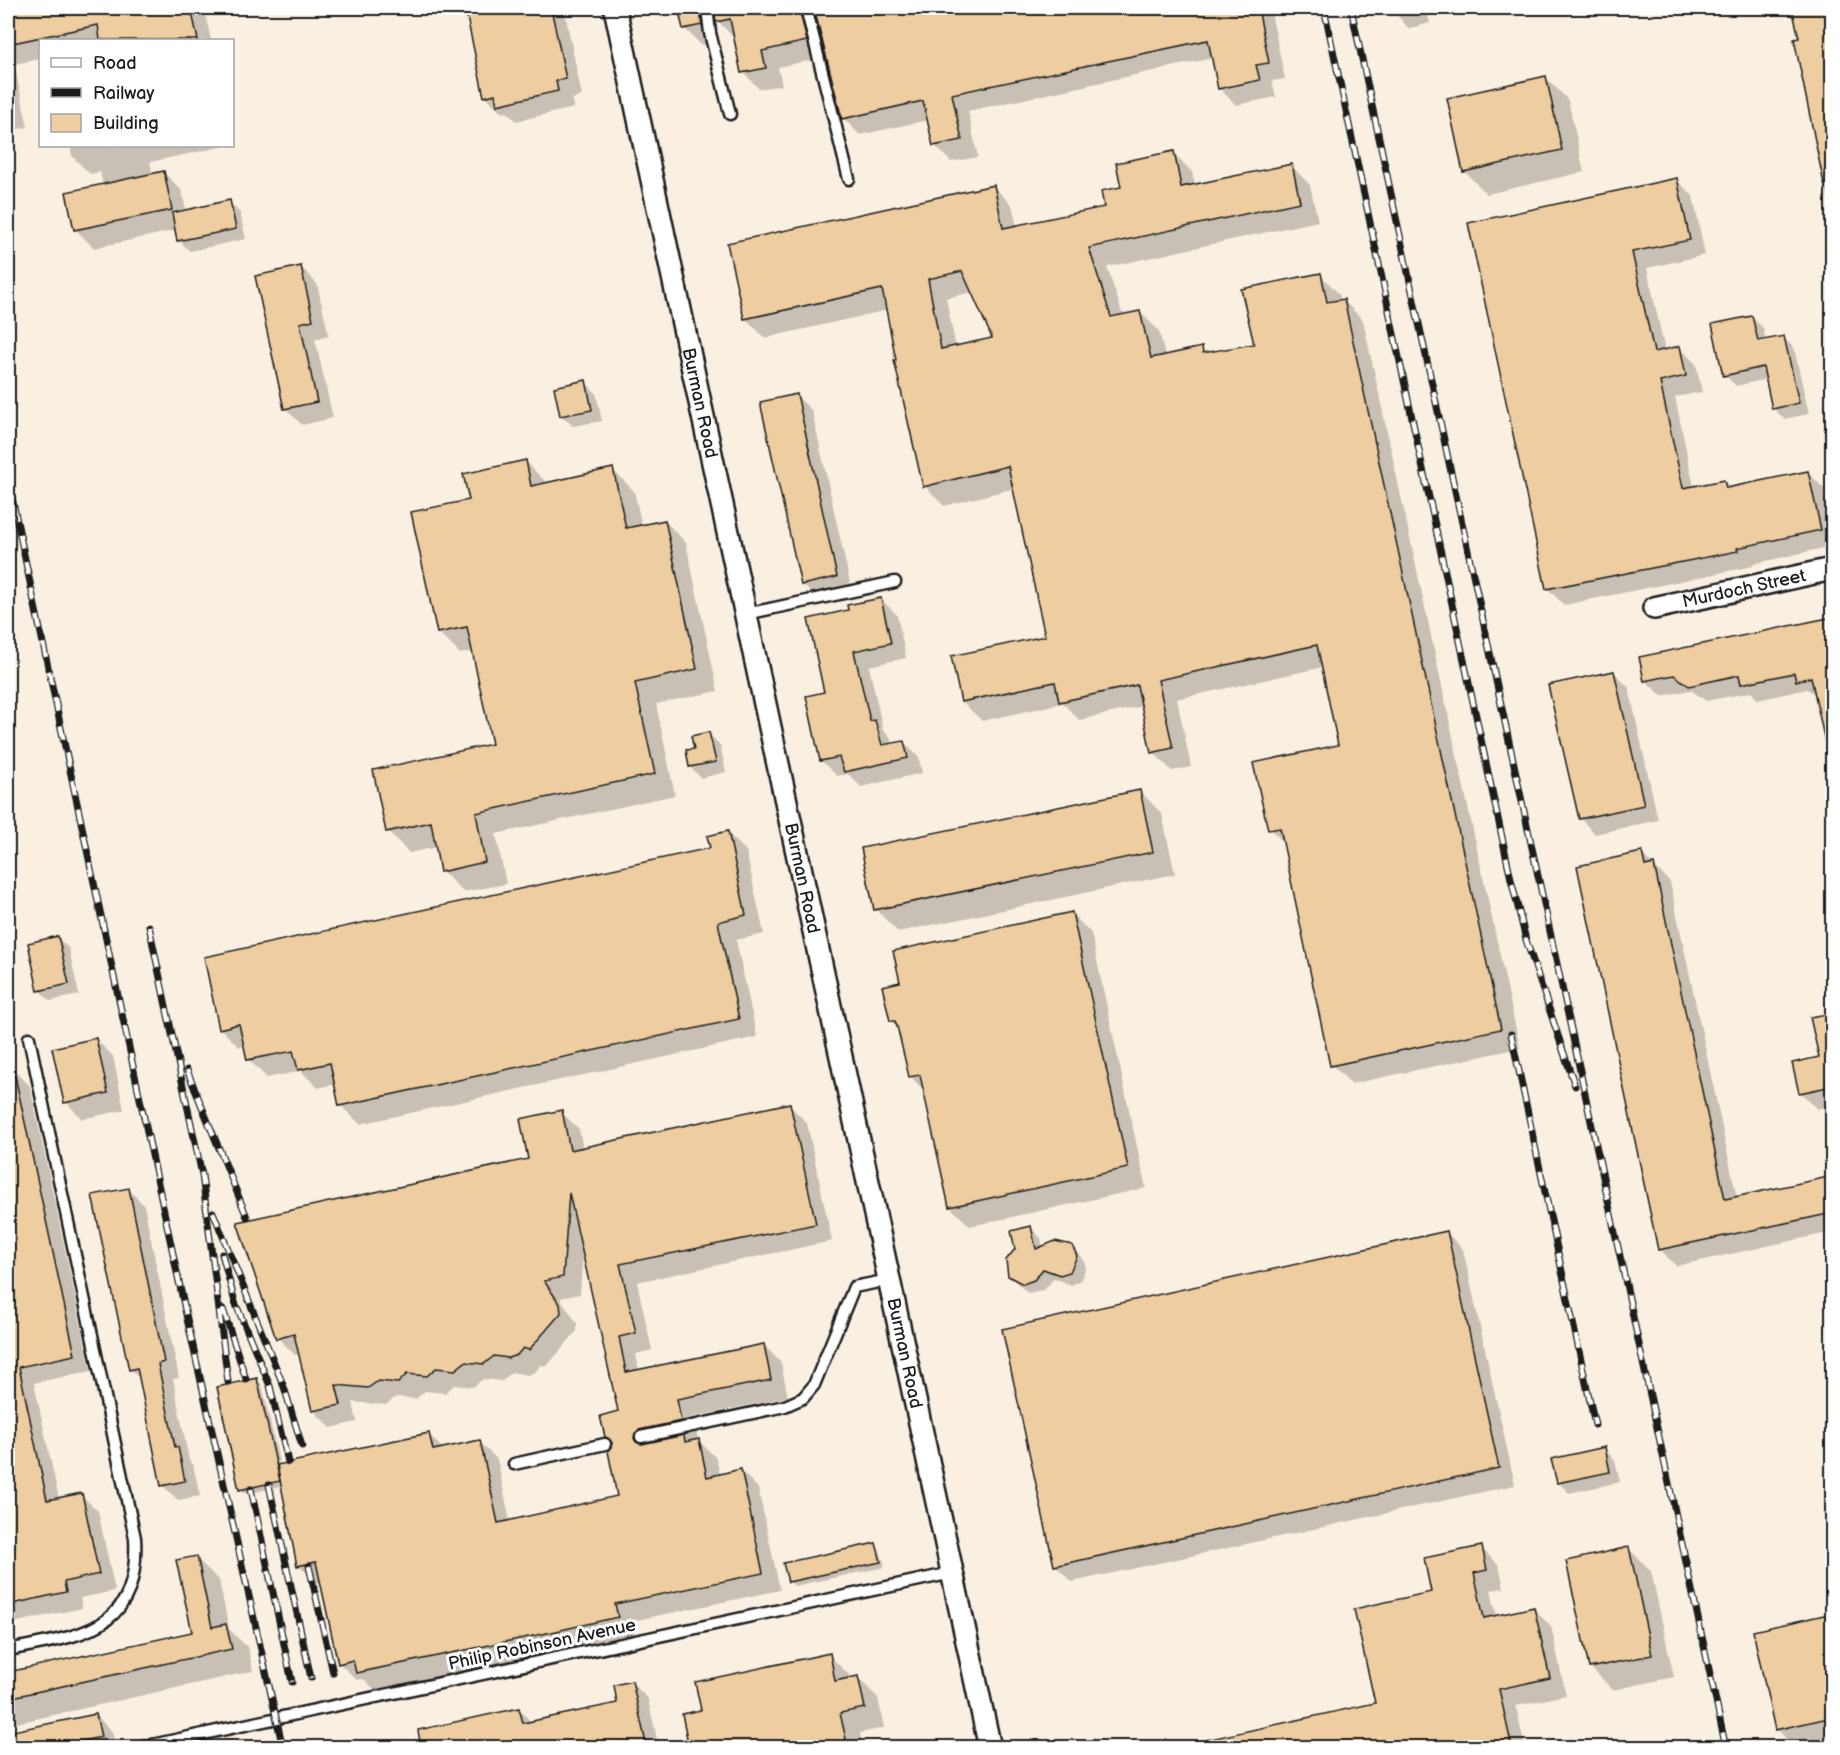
<svg xmlns="http://www.w3.org/2000/svg" width="1840" height="1755" viewBox="0 0 1840 1755" font-family="'Balsamiq Sans',sans-serif">
  <style>
    .built { fill: #faf0e2; fill-rule: evenodd }
    .shadow { fill: #0003; fill-rule: evenodd }
    .building { fill: #eecda0; stroke: #1c1c1c; stroke-width: 1.5; fill-rule: evenodd }
    .lines { fill: none; stroke-linecap: round; stroke-linejoin: round }
    .service-casing { stroke: #1c1c1c; stroke-width: 15 }
    .minor-casing { stroke: #1c1c1c; stroke-width: 26 }
    .service { stroke: #fff; stroke-width: 10 }
    .minor { stroke: #fff; stroke-width: 21 }
    .rail-casing { stroke: #1c1c1c; stroke-width: 7 }
    .rail { stroke: #fff; stroke-width: 4.5; stroke-dasharray: 14; stroke-linecap: butt }
    .labels { text-anchor: middle; stroke-width: 6; stroke-linejoin: round; paint-order: stroke }
    .street-label { font-size: 18px; fill: #1c1c1c; stroke: #fff }
  </style>
  <rect width="100%" height="100%" fill="#fff"/>
  <filter id="ink" filterUnits="userSpaceOnUse"><feTurbulence type="fractalNoise" baseFrequency=".0167" numOctaves="2"/><feDisplacementMap in="SourceGraphic" scale="12" xChannelSelector="R" yChannelSelector="G"/><feConvolveMatrix kernelMatrix="1 2 1 2 8 2 1 2 1" color-interpolation-filters="sRGB"/></filter>
  <g filter="url(#ink)">
    <path class="built" d="M8 8H1832V1747H8ZM40 40H232V146H40Z"/>
    <g class="shadow">
      <path d="M8 8H204L211 40H40V59L14 64 28 127 8 131Z"/>
      <path d="M466 8H564L582 96 572 99 574 108 516 121 507 112 502 113 485 96Z"/>
      <path d="M680 8H1270L1285 79 1272 81 1276 97 1236 105 1219 88 1213 58 968 111 978 157 951 162 934 145 928 120 860 135 843 118 818 17 815 27 822 58 778 67 782 85 759 89 743 72 734 38 716 19 718 42 701 45 684 28Z"/>
      <path d="M1391 8H1426L1430 23 1409 29Z"/>
      <path d="M1794 8H1832V216L1796 40 1800 39Z"/>
      <path d="M1546 78 1568 100 1584 172 1487 194 1464 171Z"/>
      <path d="M70 146H226L150 162 153 175 164 173 182 191 186 211 229 202 240 213 246 239 190 251 179 241 177 230 94 248 76 230 103 185 100 172 90 174 72 156Z"/>
      <path d="M1173 153 1192 172 1195 186 1291 165 1310 185 1318 221 1107 267 1123 316 1140 312 1159 331 1165 356 1201 348 1207 354 1256 345 1320 274 1339 294 1341 301H1344L1363 320 1520 1048 1351 1084 1332 1065 1285 844 1270 829 1340 746 1323 667 1177 699 1191 767 1172 771 1153 752 1143 706 1079 720 1063 703 982 721 962 702 1047 637 1015 488 944 506 925 486 888 310 765 338 746 319 728 244 993 186 1012 205 1017 227 1106 208 1122 188ZM973 292 994 339 956 348 946 298Z"/>
      <path d="M1677 180 1693 196 1705 255 1647 268 1665 351 1680 348 1696 364 1702 392 1675 397 1694 487 1724 481 1731 489 1807 472 1824 488 1832 530V546L1753 564V566L1564 605 1548 589 1469 225Z"/>
      <path d="M301 267 317 284 329 336 315 339 333 418 302 425 285 408Z"/>
      <path d="M1752 317 1763 328 1766 341 1783 337 1794 348 1809 414 1784 419 1773 408 1767 379 1736 386 1725 375Z"/>
      <path d="M585 382 596 393 602 421 573 426 562 416Z"/>
      <path d="M796 395 812 411 852 592 818 600 802 584Z"/>
      <path d="M526 462 548 484 613 470 634 491 642 526 665 521 686 543 718 691 656 704 675 795 496 834 506 884 463 892 442 871 437 847 409 853 388 831 494 745 474 651 460 654 438 632 471 501Z"/>
      <path d="M881 599 897 615 906 658 869 666 883 730 890 737 892 745 904 742 919 758 922 773 861 787 848 774 837 776 821 760 826 693 849 611Z"/>
      <path d="M1832 618 1816 695 1807 689 1758 700 1751 692 1706 701 1691 690 1662 696 1645 680Z"/>
      <path d="M1614 672 1629 688 1658 820 1595 834 1580 818Z"/>
      <path d="M709 734 720 745 726 772 701 778 690 767 696 750Z"/>
      <path d="M1140 791 1162 814 1175 874 898 932 876 910 863 850Z"/>
      <path d="M728 833 746 851 764 934 736 940 757 1037 360 1124 341 1106 336 1084 318 1088 301 1071 267 1078 248 1059 245 1045 239 1047 220 1028 712 850Z"/>
      <path d="M1642 854 1670 882 1737 1198 1832 1177V1232L1676 1266 1660 1250Z"/>
      <path d="M1072 914 1091 933 1146 1188 970 1226 950 1207 925 1092 910 1076 899 1029 891 1021 902 983Z"/>
      <path d="M58 938 69 949 79 995 50 1001 39 990Z"/>
      <path d="M1832 1014V1105L1817 1109 1800 1092 1821 1058Z"/>
      <path d="M96 1040 113 1056 124 1110 82 1119 66 1102Z"/>
      <path d="M13 1069 30 1086 91 1371 34 1383 59 1499 81 1495 98 1511 115 1591 80 1598 82 1608 8 1624V1071Z"/>
      <path d="M789 1105 807 1123 832 1241 637 1282 652 1350 636 1354 639 1371 764 1345 781 1363 788 1397 693 1417 698 1440 716 1458 720 1475 741 1471 758 1488 780 1590 632 1621 635 1635 570 1649 375 1690 364 1679 357 1680 339 1663 322 1582 316 1583 299 1565 282 1486 246 1494 241 1489 257 1380 262 1385 280 1466 429 1435 443 1449 479 1442 497 1459 510 1521 619 1497 614 1444 620 1413 583 1252 580 1294 560 1298 577 1323V1331L547 1366 541 1365 535 1372 527 1375 512 1372 502 1381 483 1379 473 1387 454 1385 445 1393 425 1391 416 1399 396 1397 386 1405 353 1402 357 1422 331 1428 313 1410 300 1354 295 1355 278 1338 529 1160 561 1112 579 1129 583 1149Z"/>
      <path d="M128 1189 144 1205 179 1378 173 1379 189 1460 193 1464 200 1496 178 1500 162 1485 140 1379 130 1369Z"/>
      <path d="M1031 1228 1041 1238 1043 1248 1061 1242 1071 1246 1082 1257 1086 1267 1080 1281 1071 1285 1054 1278 1044 1290 1028 1293 1009 1276 1006 1266 1010 1256Z"/>
      <path d="M1446 1232 1463 1249 1515 1485 1072 1582 1055 1565Z"/>
      <path d="M1604 1449 1615 1460 1620 1482 1569 1493 1558 1482Z"/>
      <path d="M875 1545 880 1550 885 1567 794 1586 789 1581Z"/>
      <path d="M1481 1548 1499 1565 1504 1588 1491 1590 1497 1617 1533 1609 1551 1626 1566 1695 1516 1706 1525 1748H1177L1376 1704 1433 1593Z"/>
      <path d="M1628 1548 1651 1571 1674 1677 1613 1690 1590 1667Z"/>
      <path d="M196 1558 219 1580 229 1629 248 1648 253 1671 8 1725V1674L193 1633Z"/>
      <path d="M1832 1615V1744L1795 1748 1777 1729Z"/>
      <path d="M829 1655 849 1675 850 1679 858 1678 878 1698 884 1728 860 1733 863 1748H691L703 1711Z"/>
      <path d="M632 1683 648 1699 659 1748H423L519 1709 532 1723 619 1704Z"/>
      <path d="M96 1715 112 1732 116 1748H8V1734Z"/>
    </g>
    <g class="building">
      <path d="M8 8H191L198 40H100L98 25 8 44Z"/>
      <path d="M465 8H551L566 79 556 81 558 91 497 105 495 94 484 97Z"/>
      <path d="M678 8H700L702 25 683 29Z"/>
      <path d="M714 8H799L807 41 762 51 766 68 741 73 730 19 716 22Z"/>
      <path d="M814 8H1258L1269 63 1256 65 1260 80 1218 89 1208 40 952 94 962 140 933 146 923 101 842 119Z"/>
      <path d="M1792 8H1833V184H1824L1794 39 1799 38Z"/>
      <path d="M1546 76 1562 150 1463 172 1447 98Z"/>
      <path d="M1174 151 1181 187 1292 164 1300 202 1089 248 1111 317 1140 311 1151 358 1202 347 1203 353 1254 344 1241 289 1321 273 1327 302 1344 299 1501 1029 1330 1066 1280 828 1268 830 1253 763 1338 745 1317 645 1158 680 1173 748 1151 753 1137 685 1059 702 1055 682 961 702 951 656 1045 636 1008 466 923 487 894 360H896L882 289 744 319 727 243 994 185 1003 228 1104 207 1101 191 1121 187 1116 163ZM962 271 992 338 941 349 928 279Z"/>
      <path d="M164 171 172 210 74 230 66 192Z"/>
      <path d="M1677 178 1690 240 1632 252 1654 352 1680 346 1686 376 1660 382 1683 488 1724 480 1726 488 1808 471 1821 530 1737 548 1738 551 1546 589 1468 223Z"/>
      <path d="M230 200 236 229 177 241 172 213Z"/>
      <path d="M301 266 313 320 300 323 317 402 284 409 255 276Z"/>
      <path d="M1752 316 1758 341 1784 336 1799 403 1772 409 1763 367 1723 376 1712 324Z"/>
      <path d="M586 380 592 410 560 416 554 387Z"/>
      <path d="M797 394 837 577 801 585 760 402Z"/>
      <path d="M526 460 531 486 613 468 626 528 665 520 697 669 635 683 655 774 476 813 485 862 440 872 431 822 386 832 373 770 492 744 467 627 437 633 411 512 469 500 463 474Z"/>
      <path d="M881 598 891 643 854 651 870 721 875 720 882 745 904 741 908 758 844 772 839 757 820 761 806 696 824 692 808 619 848 610 847 605Z"/>
      <path d="M1833 617V741L1825 742 1811 677 1796 681 1794 673 1741 684 1739 675 1689 686 1674 675 1644 681 1639 657Z"/>
      <path d="M1614 671 1644 805 1579 819 1548 685Z"/>
      <path d="M709 732 716 762 689 767 686 750 694 749 691 736Z"/>
      <path d="M1140 790 1153 852 874 910 861 848Z"/>
      <path d="M728 831 746 915 718 922 739 1019 339 1106 330 1063 298 1070 293 1051 247 1060 239 1024 219 1029 204 957 710 848 707 836Z"/>
      <path d="M1642 852 1645 866 1654 864 1725 1199 1833 1176V1213L1658 1250 1577 866Z"/>
      <path d="M1072 912 1128 1168 949 1207 920 1075 909 1077 898 1030 895 1021H890L882 986 900 982 893 951Z"/>
      <path d="M58 936 69 984 38 991 28 943Z"/>
      <path d="M1833 1013V1086L1799 1093 1792 1063 1819 1057 1810 1017Z"/>
      <path d="M96 1038 108 1093 64 1103 52 1048Z"/>
      <path d="M15 1076 75 1355 19 1367 47 1500 82 1493 99 1574 64 1582 66 1592 8 1605V1077Z"/>
      <path d="M790 1103 816 1224 620 1264 636 1333 619 1337 626 1372 764 1344 771 1380 677 1399 681 1421 639 1430 634 1438 636 1442 642 1444 684 1435 685 1442 699 1439 707 1477 741 1469 763 1573 615 1604 618 1617 552 1632 356 1673 353 1660 338 1664 316 1562 297 1566 277 1465 429 1433 433 1450 480 1440 498 1523 617 1496 608 1451 612 1443 605 1437 600 1416 618 1411 569 1193 563 1277 544 1281 560 1304 561 1313 529 1350 523 1348 517 1355 508 1358 494 1356 484 1364 465 1362 455 1370 436 1368 427 1376 407 1374 398 1383 378 1381 368 1388 336 1385 341 1405 312 1411 294 1334 276 1339 237 1222 528 1159 520 1119 562 1110 570 1150Z"/>
      <path d="M129 1188 164 1362 158 1364 175 1447H178L185 1481 161 1486 137 1368 129 1370 92 1195Z"/>
      <path d="M1031 1226 1036 1249 1055 1241 1072 1245 1077 1256 1070 1272 1060 1275 1043 1269 1034 1280 1023 1284 1008 1276 1006 1260 1015 1249 1011 1231Z"/>
      <path d="M1447 1231 1499 1468 1054 1566 1002 1329Z"/>
      <path d="M257 1378 280 1481 239 1490 217 1387Z"/>
      <path d="M1605 1447 1610 1472 1557 1483 1551 1459Z"/>
      <path d="M876 1543 881 1562 788 1582 783 1563Z"/>
      <path d="M1482 1546 1487 1570 1474 1573 1484 1618 1534 1607 1550 1678 1499 1689 1512 1748H1207L1206 1740 1375 1703 1354 1609 1431 1592 1424 1558Z"/>
      <path d="M1629 1547 1652 1655 1589 1668 1566 1561Z"/>
      <path d="M197 1556 212 1627 226 1624 232 1649 8 1698V1672L192 1632 176 1560Z"/>
      <path d="M1833 1613V1717L1775 1730 1753 1631Z"/>
      <path d="M830 1653 835 1681 858 1676 865 1708 840 1713 848 1748H689L682 1714 701 1710 695 1682Z"/>
      <path d="M632 1681 647 1748H421L418 1730 519 1708 523 1723 617 1703 614 1685Z"/>
      <path d="M96 1714 101 1737 49 1748H8V1732Z"/>
    </g>
    <g class="lines">
      <defs>
        <g id="service">
          <path d="M707 8 710 33 730 114"/>
          <path d="M806 8 849 179"/>
          <path d="M746 614 895 582"/>
          <path d="M641 1437 785 1406 803 1398 814 1385 854 1287 889 1280"/>
          <path d="M514 1464 605 1444"/>
          <path d="M8 1650C82 1635 140 1632 135 1538L29 1038"/>
          <path d="M138 1748 952 1573"/>
        </g>
        <g id="minor">
          <path id="s1" d="M615 8 990 1748"/>
          <path id="s2" d="M1654 608 1832 569"/>
        </g>
      </defs>
      <use href="#service" class="service-casing"/>
      <use href="#minor" class="minor-casing"/>
      <use href="#service" class="service"/>
      <use href="#minor" class="minor"/>
      <defs>
        <g id="rail">
          <path d="M1324 8 1511 879 1526 940 1575 1086"/>
          <path d="M1351 8 1726 1748"/>
          <path d="M8 479 185 1310 283 1748"/>
          <path d="M149 926 202 1175 228 1382"/>
          <path d="M1511 1034 1595 1425"/>
          <path d="M187 1070 247 1217"/>
          <path d="M213 1212 284 1387 302 1446"/>
          <path d="M222 1254 235 1302 270 1386 288 1462"/>
          <path d="M223 1309 246 1379"/>
          <path d="M269 1485 311 1678"/>
          <path d="M251 1489 292 1682"/>
          <path d="M309 1566 333 1673"/>
        </g>
      </defs>
      <use href="#rail" class="rail-casing"/>
      <use href="#rail" class="rail"/>
    </g>
  </g>
  <g class="labels">
    <g class="street-label">
      <text dy="6" stroke="none"><textPath href="#s1" startOffset="404">Burman Road</textPath></text>
      <text dy="6" stroke="none"><textPath href="#s2" startOffset="92">Murdoch Street</textPath></text>
      <text dy="6" stroke="none"><textPath href="#s1" startOffset="890">Burman Road</textPath></text>
      <text dy="6" stroke="none"><textPath href="#s1" startOffset="1376">Burman Road</textPath></text>
      <text transform="translate(542 1644) rotate(-12)" y="6">Philip Robinson Avenue</text>
    </g>
  </g>
  <rect width="1840" height="1755" fill="none" stroke="#fff" stroke-width="30"/>
  <rect x="15" y="15" width="1810" height="1725" fill="none" stroke="#1c1c1c" stroke-width="2" filter="url(#ink)"/>
  <rect x="39" y="39" width="195" height="108" fill="#ffffff" stroke="#a4a4a4" stroke-width="1.5"/>
  <rect x="51" y="58" width="30" height="9" fill="#ffffff" stroke="#a4a4a4" stroke-width="1.5"/>
  <text x="93" y="69" font-size="18" fill="#1c1c1c">Road</text>
  <rect x="51" y="88" width="30" height="9" fill="#1c1c1c" stroke="#a4a4a4" stroke-width="1.5"/>
  <text x="93" y="99" font-size="18" fill="#1c1c1c">Railway</text>
  <rect x="51" y="114" width="30" height="18" fill="#eecda0" stroke="#a4a4a4" stroke-width="1.5"/>
  <text x="93" y="129" font-size="18" fill="#1c1c1c">Building</text>
</svg>
